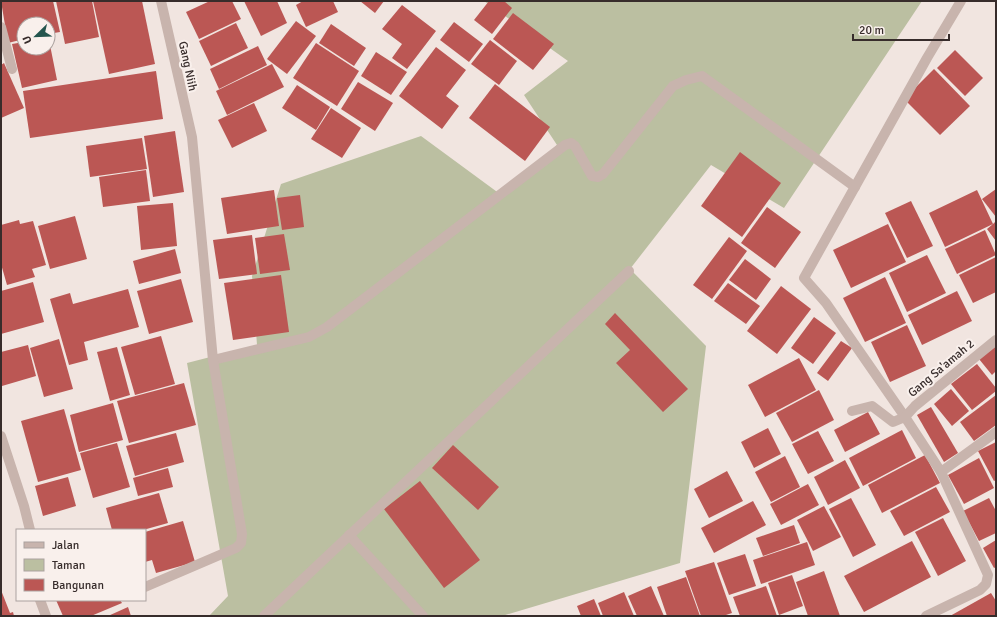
<svg xmlns="http://www.w3.org/2000/svg" width="997" height="617" viewBox="0 0 997 617" font-family="Signika,sans-serif">
  <style>
    .green { fill: #bbbfa1 }
    .building { fill: #bb5754 }
    .lines { fill: none; stroke-linecap: round; stroke-linejoin: round }
    .street { stroke: #c8b4ad; stroke-width: 10 }
    .labels { text-anchor: middle; stroke-width: 4; stroke-linejoin: round; paint-order: stroke }
    .street-label { font-size: 12px; fill: #372c2b; stroke: #f9f0ec }
  </style>
  <rect width="100%" height="100%" fill="#f1e5e0"/>
  <path class="green" d="M484 1H922L784 208 711 165 630 269 706 346 680 563 502 616H209L228 596 187 363 257 345 252 276 281 184 421 136 504 197 557 145 524 95 568 61Z"/>
  <g class="building">
    <path d="M1 1H53L60 32 48 34V24H24V39L8 43Z"/>
    <path d="M56 1H92L99 37 65 44Z"/>
    <path d="M93 1H142L155 64 109 74Z"/>
    <path d="M210 1H232L241 19 199 39 186 12Z"/>
    <path d="M244 1H277L287 23 261 36Z"/>
    <path d="M303 1H333L338 12 306 27 296 5Z"/>
    <path d="M360 1H384L375 13Z"/>
    <path d="M489 1H504L512 8 492 34 474 20Z"/>
    <path d="M402 5 436 31 407 69 392 58 402 44 382 29Z"/>
    <path d="M513 13 554 44 533 70 493 39Z"/>
    <path d="M296 21 316 36 287 74 267 59Z"/>
    <path d="M454 22 483 44 469 62 440 40Z"/>
    <path d="M236 23 248 48 211 66 199 41Z"/>
    <path d="M331 24 366 48 354 66 319 43Z"/>
    <path d="M49 40 57 80 22 88 12 44 24 42V48H48Z"/>
    <path d="M490 40 517 61 499 85 471 64Z"/>
    <path d="M316 43 359 71 337 106 293 78Z"/>
    <path d="M258 46 267 65 219 89 210 69Z"/>
    <path d="M436 47 466 70 446 96 459 106 442 129 399 96Z"/>
    <path d="M955 50 983 78 965 96 937 68Z"/>
    <path d="M376 52 407 72 391 95 361 76Z"/>
    <path d="M4 63 24 108 1 118V65Z"/>
    <path d="M272 64 284 87 227 115 216 91Z"/>
    <path d="M934 69 970 106 940 135 904 99Z"/>
    <path d="M156 71 163 119 30 138 23 91Z"/>
    <path d="M358 82 393 103 375 131 341 109Z"/>
    <path d="M495 84 550 127 525 161 469 118Z"/>
    <path d="M297 85 330 107 316 130 282 108Z"/>
    <path d="M254 103 267 131 232 148 218 120Z"/>
    <path d="M331 108 361 128 342 158 311 139Z"/>
    <path d="M175 131 184 192 153 197 144 136Z"/>
    <path d="M142 138 147 169 90 177 86 146Z"/>
    <path d="M740 152 781 183 742 237 701 206Z"/>
    <path d="M146 170 150 201 103 207 99 177Z"/>
    <path d="M996 189V217L982 199Z"/>
    <path d="M274 190 279 226 227 234 221 198Z"/>
    <path d="M977 190 993 224 996 221V241L987 229 993 224 945 247 929 213Z"/>
    <path d="M300 195 304 227 282 230 277 198Z"/>
    <path d="M911 201 933 246 907 258 885 213Z"/>
    <path d="M173 203 177 246 141 250 137 206Z"/>
    <path d="M767 207 801 232 775 268 741 243Z"/>
    <path d="M75 216 87 259 50 269 38 226Z"/>
    <path d="M19 220 20 224 33 221 46 265 32 269 35 277 7 285 1 264V225Z"/>
    <path d="M888 224 906 262 851 288 833 250Z"/>
    <path d="M985 230 996 255 957 274 945 249Z"/>
    <path d="M284 234 290 270 260 274 255 238Z"/>
    <path d="M252 235 257 274 219 279 213 240Z"/>
    <path d="M729 237 747 251 712 299 693 285Z"/>
    <path d="M175 249 181 273 139 284 133 261Z"/>
    <path d="M927 255 946 293 907 312 889 273Z"/>
    <path d="M996 257V292L973 303 959 275Z"/>
    <path d="M745 259 771 279 756 300 729 280Z"/>
    <path d="M281 275 289 332 233 340 224 283Z"/>
    <path d="M885 277 906 323 865 342 843 298Z"/>
    <path d="M181 279 193 322 149 334 137 291Z"/>
    <path d="M33 282 44 322 1 334V291Z"/>
    <path d="M728 283 760 306 746 324 714 301Z"/>
    <path d="M781 286 811 309 777 354 747 331Z"/>
    <path d="M128 289 139 327 84 342 88 360 69 365 50 299 70 293 73 304Z"/>
    <path d="M957 291 972 321 922 345 908 315Z"/>
    <path d="M615 313 688 389 663 412 616 363 630 350 605 324Z"/>
    <path d="M814 317 836 333 813 364 791 348Z"/>
    <path d="M907 325 926 366 890 382 871 342Z"/>
    <path d="M161 336 175 384 135 395 121 347Z"/>
    <path d="M59 339 73 389 44 397 30 348Z"/>
    <path d="M841 341 852 348 828 381 817 373Z"/>
    <path d="M28 345 36 376 2 386 1 352Z"/>
    <path d="M996 346V371L992 375 979 359Z"/>
    <path d="M117 347 130 395 110 401 97 352Z"/>
    <path d="M799 358 816 390 765 417 748 385Z"/>
    <path d="M977 364 996 388V391L972 410 951 384Z"/>
    <path d="M184 383 196 425 129 443 117 401Z"/>
    <path d="M951 389 969 411 952 426 934 404Z"/>
    <path d="M819 390 834 420 792 442 776 413Z"/>
    <path d="M996 395V425L974 441 960 422Z"/>
    <path d="M113 403 123 440 79 452 70 415Z"/>
    <path d="M931 407 958 453 944 462 917 415Z"/>
    <path d="M64 409 81 470 38 482 21 421Z"/>
    <path d="M868 412 880 434 845 452 834 430Z"/>
    <path d="M768 428 781 454 754 468 741 442Z"/>
    <path d="M902 430 916 458 863 486 849 458Z"/>
    <path d="M818 431 834 461 808 474 792 444Z"/>
    <path d="M176 433 184 462 135 476 126 446Z"/>
    <path d="M996 442V480L994 481 978 451Z"/>
    <path d="M117 443 130 487 93 498 80 453Z"/>
    <path d="M453 445 499 487 478 510 432 468Z"/>
    <path d="M925 455 940 483 882 513 868 485Z"/>
    <path d="M785 456 800 487 771 502 755 472Z"/>
    <path d="M979 458 994 488 964 504 948 475Z"/>
    <path d="M845 460 860 488 828 505 814 477Z"/>
    <path d="M168 468 173 487 138 496 133 478Z"/>
    <path d="M727 471 743 501 709 518 694 489Z"/>
    <path d="M68 477 76 506 43 516 35 486Z"/>
    <path d="M420 481 480 560 444 588 384 509Z"/>
    <path d="M808 484 819 505 781 525 770 504Z"/>
    <path d="M936 487 950 512 904 536 890 511Z"/>
    <path d="M159 493 168 523 143 530H112L106 508Z"/>
    <path d="M851 498 876 545 853 557 829 509Z"/>
    <path d="M989 498 996 511V533L979 541 963 511Z"/>
    <path d="M753 501 766 525 714 553 701 528Z"/>
    <path d="M824 506 841 537 813 551 797 520Z"/>
    <path d="M943 518 966 561 938 576 915 532Z"/>
    <path d="M183 521 195 562 156 573 152 560 145 562V532Z"/>
    <path d="M794 525 800 543 763 556 756 538Z"/>
    <path d="M996 540V567L994 568 983 548Z"/>
    <path d="M912 541 931 577 864 612 844 576Z"/>
    <path d="M807 542 815 565 761 584 753 560Z"/>
    <path d="M745 554 756 586 729 595 717 563Z"/>
    <path d="M714 562 732 613 723 616H701L685 571Z"/>
    <path d="M824 571 840 616H808L796 582Z"/>
    <path d="M792 575 803 606 779 615 768 583Z"/>
    <path d="M686 577 700 616H667L657 587Z"/>
    <path d="M651 586 664 616H637L628 596Z"/>
    <path d="M766 586 777 616H740L733 597Z"/>
    <path d="M1 590 10 613 13 612 14 616H1Z"/>
    <path d="M624 592 634 616H603L598 603Z"/>
    <path d="M991 593 996 601V616H950Z"/>
    <path d="M594 599 601 616H581L577 606Z"/>
    <path d="M56 600H120L122 603 91 616H63Z"/>
    <path d="M128 607 131 616H108Z"/>
  </g>
  <g class="lines">
    <g class="street">
      <path d="M1 27 12 69"/>
      <path d="M213 360 309 337 327 327 565 145 571 143 575 146 592 176 598 177 603 174 673 86 686 80 702 76 855 187"/>
      <path d="M852 411 872 406 893 422 905 417 826 303 804 278 927 58 961 1"/>
      <path d="M1 436 24 506 30 530"/>
      <path d="M941 472 996 432"/>
      <path d="M349 535 423 616"/>
      <path d="M145 587 236 548 241 543 242 534 213 360 192 137 161 1"/>
      <path d="M40 600 46 616"/>
      <path d="M264 616 629 271"/>
      <path d="M926 616 980 590 986 584 988 575 941 472 905 417 915 406 996 340"/>
    </g>
  </g>
  <g class="labels">
    <g class="street-label">
      <text transform="translate(188 66) rotate(78)" y="4">Gang Niih</text>
      <text transform="translate(941 368) rotate(-40)" y="4">Gang Sa'amah 2</text>
    </g>
  </g>
  <rect width="997" height="617" fill="none" stroke="#372c2b" stroke-width="4"/>
  <rect x="16" y="529" width="130" height="72" fill="#f9f0ec" stroke="#aba29f"/>
  <rect x="24" y="542" width="20" height="6" fill="#c8b4ad" stroke="#aba29f"/>
  <text x="52" y="549" font-size="12" fill="#372c2b">Jalan</text>
  <rect x="24" y="559" width="20" height="12" fill="#bbbfa1" stroke="#aba29f"/>
  <text x="52" y="569" font-size="12" fill="#372c2b">Taman</text>
  <rect x="24" y="579" width="20" height="12" fill="#bb5754" stroke="#aba29f"/>
  <text x="52" y="589" font-size="12" fill="#372c2b">Bangunan</text>
  <g transform="translate(36 36) rotate(247)"><circle r="19" fill="#f9f0ec" stroke="#aba29f"/>
  <path d="M0-3L7 15L0 10L-7 15Z" fill="#24554e"/>
  <text y="-6" font-size="11" font-weight="bold" text-anchor="middle" fill="#372c2b">U</text>
  </g>
  <path d="M853 34v6h96v-6" fill="none" stroke="#372c2b" stroke-width="2"/>
  <text x="859" y="34" font-size="12" fill="#372c2b" stroke="#f9f0ec" stroke-width="3" paint-order="stroke">20 m</text>
</svg>
